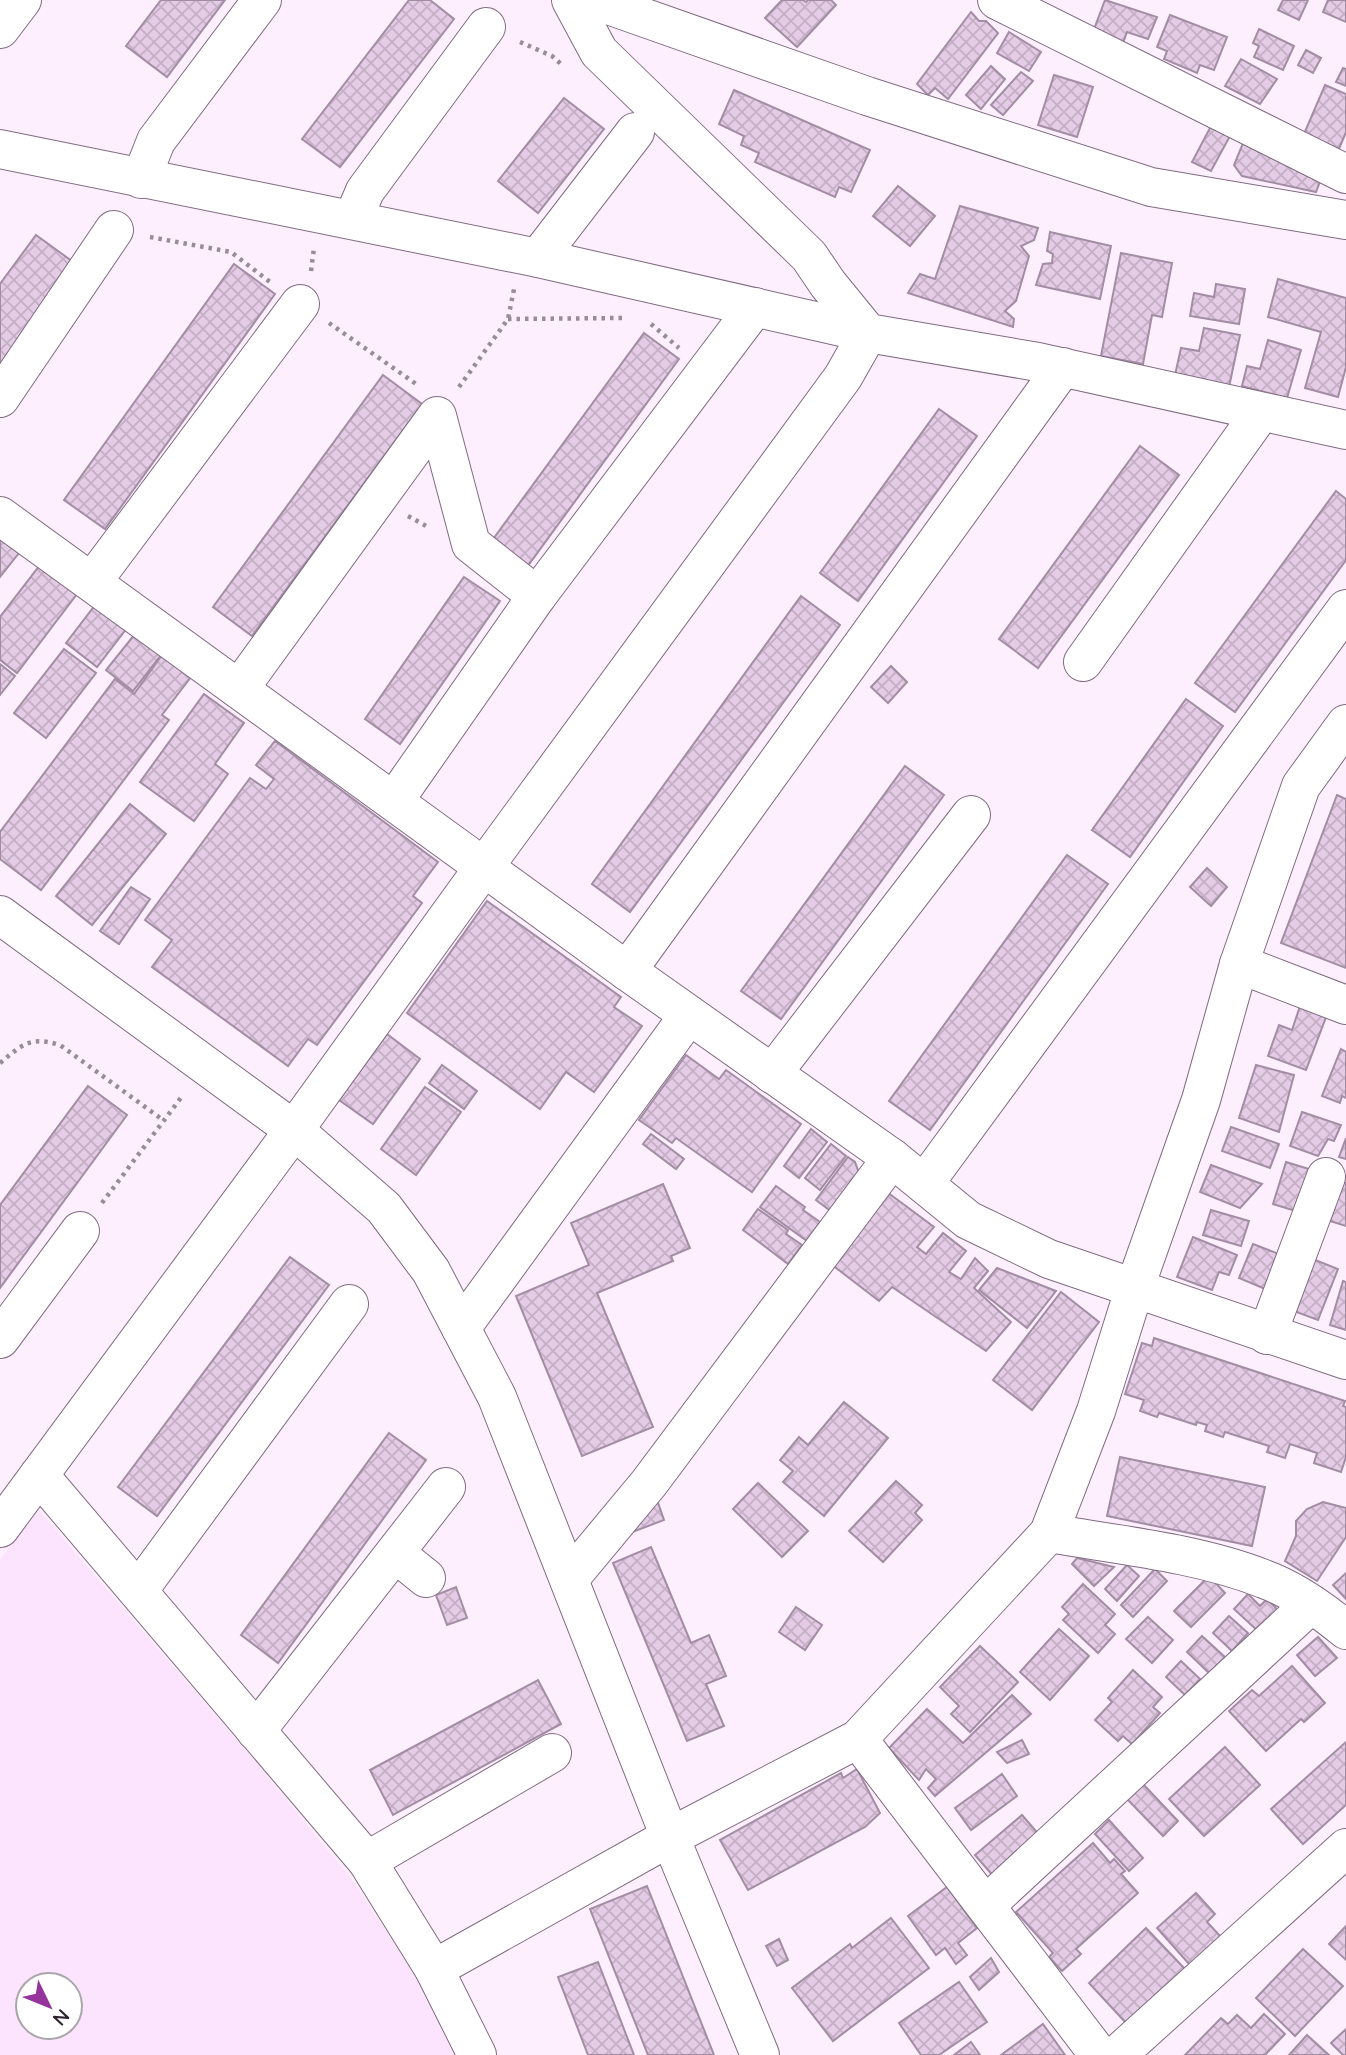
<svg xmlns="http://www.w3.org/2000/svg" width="1346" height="2055" viewBox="0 0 1346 2055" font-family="Quicksand,sans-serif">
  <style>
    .built { fill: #fde4fe; fill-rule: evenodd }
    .building { fill: url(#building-cross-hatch); stroke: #a38da5; stroke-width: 2 }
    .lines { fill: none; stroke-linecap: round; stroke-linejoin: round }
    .minor-casing { stroke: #816b82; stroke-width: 40 }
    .path { stroke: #998c99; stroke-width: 4.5; stroke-dasharray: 3.5 5; stroke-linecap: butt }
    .minor { stroke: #fff; stroke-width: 38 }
  </style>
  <defs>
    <pattern id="building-cross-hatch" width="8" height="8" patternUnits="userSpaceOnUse" patternTransform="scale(1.75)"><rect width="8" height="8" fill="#e5cce6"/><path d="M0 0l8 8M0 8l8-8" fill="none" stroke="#c5afc5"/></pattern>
  </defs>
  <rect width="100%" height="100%" fill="#feeffe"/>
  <path class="built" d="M37 1508 260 1767 354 1882 435 2006 459 2055H0V1560ZM28 1985H70V2027H28Z"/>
  <g class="building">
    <path d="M161 0H225L167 77 126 46Z"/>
    <path d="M409 0H430L454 19 340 167 302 139Z"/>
    <path d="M782 0H803L806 2 808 0H831L836 5 797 47 765 18Z"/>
    <path d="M1105 0 1157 17 1148 39 1127 32 1123 43 1093 32Z"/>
    <path d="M1283 0H1308L1299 20 1278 10Z"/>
    <path d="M1328 0H1346V22L1323 12Z"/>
    <path d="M971 12 979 21H986L998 33 948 99 935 88 928 95 917 84Z"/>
    <path d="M1170 15 1227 37 1214 70 1200 65 1197 73 1164 59 1167 51 1157 47Z"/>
    <path d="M1259 29 1294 46 1283 70 1254 57 1259 46 1253 43Z"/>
    <path d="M1009 32 1041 52 1029 71 997 53Z"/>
    <path d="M1306 50 1321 58 1313 73 1298 65Z"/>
    <path d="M1241 59 1277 79 1260 104 1225 86Z"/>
    <path d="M991 66 1005 79 981 109 966 95Z"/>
    <path d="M1343 68 1346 69V86L1336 82Z"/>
    <path d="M1021 72 1033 81 1003 115 991 105Z"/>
    <path d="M1054 75 1093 87 1077 137 1038 125Z"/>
    <path d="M1325 85 1346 94V132L1339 149 1304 134Z"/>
    <path d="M734 90 870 150 851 192 839 187 835 197 755 162 759 153 741 145 744 136 719 124Z"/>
    <path d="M564 98 604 129 538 213 498 181Z"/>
    <path d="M1211 126 1230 136 1211 171 1192 162Z"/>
    <path d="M1243 143 1321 179 1316 192 1242 176 1234 165Z"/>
    <path d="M898 186 935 216 910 246 873 216Z"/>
    <path d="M960 206 1038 228 1034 240 1021 246 1029 256 1016 301 1005 311 1014 319 1013 327 908 293 920 274 935 279Z"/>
    <path d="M1050 232 1111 246 1100 299 1036 285 1043 264 1052 263 1053 254 1047 251Z"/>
    <path d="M36 235 76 264 0 367V284Z"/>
    <path d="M1121 253 1172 263 1162 317 1152 315 1143 364 1101 356Z"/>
    <path d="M234 264 275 294 105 529 64 500Z"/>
    <path d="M1278 279 1346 298V367L1338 397 1305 388 1321 332 1268 317Z"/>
    <path d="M1216 284 1245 289 1239 324 1190 316 1194 293 1214 297Z"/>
    <path d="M1204 328 1240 335 1229 387 1175 375 1181 348 1199 351Z"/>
    <path d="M644 333 679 359 527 567 491 542Z"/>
    <path d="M1268 340 1301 350 1287 398 1242 386 1247 366 1260 369Z"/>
    <path d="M383 375 422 404 252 636 213 607Z"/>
    <path d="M939 409 977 436 858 601 820 573Z"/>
    <path d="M1140 446 1179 475 1038 668 999 639Z"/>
    <path d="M1336 491 1346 499V560L1235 712 1195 683Z"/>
    <path d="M0 538 19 553 0 577Z"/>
    <path d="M40 565 77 594 17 673 0 660V617Z"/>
    <path d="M464 577 500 601 400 744 365 719Z"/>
    <path d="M801 596 840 625 630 912 592 884Z"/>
    <path d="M96 604 127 628 97 667 66 643Z"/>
    <path d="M135 634 161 655 133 691 106 670Z"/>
    <path d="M64 649 96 673 46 738 14 713Z"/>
    <path d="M162 655 191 677 162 715 169 720 41 890 0 859V832L115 679 134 694Z"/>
    <path d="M0 664 15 676 0 695Z"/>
    <path d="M891 666 907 682 888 703 871 687Z"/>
    <path d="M204 694 244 723 215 764 228 774 194 821 140 782Z"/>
    <path d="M1186 699 1223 726 1130 857 1092 830Z"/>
    <path d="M275 741 438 862 413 896 422 903 317 1045 308 1039 288 1066 152 967 172 940 145 920 250 778 266 789 274 779 256 765Z"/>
    <path d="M905 766 944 795 781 1019 741 991Z"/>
    <path d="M1337 795 1346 799V968L1281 943Z"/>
    <path d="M130 804 166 834 92 925 56 896Z"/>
    <path d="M1067 855 1108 884 930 1130 889 1101Z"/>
    <path d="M1207 868 1227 887 1211 906 1190 887Z"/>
    <path d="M131 887 150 899 119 944 100 931Z"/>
    <path d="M487 901 621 997 614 1007 642 1026 594 1092 566 1072 540 1109 407 1013Z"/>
    <path d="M1301 1003 1328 1012 1306 1070 1268 1056 1279 1025 1292 1030Z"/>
    <path d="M387 1034 420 1059 373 1124 339 1100Z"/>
    <path d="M1341 1049 1346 1052V1098L1342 1096 1340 1103 1322 1096Z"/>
    <path d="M686 1055 719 1079 726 1070 801 1124 752 1192 676 1138 672 1143 639 1120Z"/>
    <path d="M442 1065 477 1091 464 1109 429 1083Z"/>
    <path d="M1256 1065 1294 1075 1279 1132 1239 1118Z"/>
    <path d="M88 1086 127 1115 0 1288V1205Z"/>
    <path d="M425 1087 461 1112 416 1175 381 1149Z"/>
    <path d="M1302 1112 1341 1125 1334 1141 1328 1139 1318 1156 1290 1146Z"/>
    <path d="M1231 1127 1279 1144 1270 1168 1222 1151Z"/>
    <path d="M811 1129 827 1142 799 1178 784 1166Z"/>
    <path d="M651 1134 684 1159 676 1169 643 1144Z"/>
    <path d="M1346 1138V1159L1339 1157Z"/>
    <path d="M831 1144 846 1156 820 1190 805 1178Z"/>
    <path d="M848 1157 855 1162 860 1176 832 1212 816 1200Z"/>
    <path d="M1286 1162 1312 1170 1299 1212 1273 1204Z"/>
    <path d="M1211 1165 1262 1184 1240 1208 1200 1192Z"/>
    <path d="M1339 1181 1346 1183V1226L1327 1220Z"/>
    <path d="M663 1184 690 1248 671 1256 673 1261 597 1293 653 1427 582 1456 516 1296 589 1265 571 1223Z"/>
    <path d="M776 1186 805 1207 803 1210 820 1222 807 1241 760 1207Z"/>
    <path d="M887 1192 934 1227 917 1247 926 1254 943 1233 966 1251 949 1272 961 1279 975 1258 988 1271 974 1288 1011 1322 986 1351 892 1287 879 1301 831 1264Z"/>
    <path d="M758 1209 788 1230 786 1234 802 1245 788 1264 743 1230Z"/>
    <path d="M1211 1210 1249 1221 1241 1246 1203 1235Z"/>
    <path d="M1193 1237 1237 1255 1229 1275 1219 1272 1212 1290 1177 1277Z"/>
    <path d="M1253 1244 1279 1254 1265 1289 1239 1278Z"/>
    <path d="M290 1257 329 1285 157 1516 118 1487Z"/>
    <path d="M1310 1258 1338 1269 1318 1320 1291 1310Z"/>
    <path d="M997 1268 1056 1291 1027 1328 979 1290Z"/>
    <path d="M1343 1281 1346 1282V1330L1330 1325Z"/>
    <path d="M1061 1292 1099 1322 1032 1410 993 1380Z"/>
    <path d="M1154 1338 1345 1401 1343 1406 1346 1407V1457L1341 1472 1314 1463 1317 1453 1290 1444 1285 1458 1267 1452 1269 1446 1225 1432 1223 1437 1205 1431 1207 1425 1197 1422 1196 1425 1159 1413 1157 1417 1140 1411 1144 1400 1125 1394 1142 1343 1152 1346Z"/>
    <path d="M844 1402 888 1438 824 1516 783 1482 793 1471 780 1460 799 1437 808 1445Z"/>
    <path d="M389 1433 426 1460 278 1663 241 1635Z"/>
    <path d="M1120 1457 1265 1487 1252 1546 1107 1516Z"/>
    <path d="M896 1481 922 1505 915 1513 922 1520 883 1562 849 1531Z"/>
    <path d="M758 1483 808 1531 782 1557 733 1509Z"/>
    <path d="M656 1497 664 1520 627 1534Z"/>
    <path d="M1323 1502 1346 1508V1537L1317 1581 1285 1561 1296 1536V1521L1307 1509Z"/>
    <path d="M651 1547 691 1643 709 1635 726 1676 706 1684 724 1726 687 1741 613 1563Z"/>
    <path d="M1077 1558 1114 1567 1094 1586 1072 1564Z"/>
    <path d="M1127 1565 1139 1576 1117 1601 1105 1589Z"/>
    <path d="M1155 1569 1167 1581 1133 1617 1121 1605Z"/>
    <path d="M1346 1573V1599L1333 1585Z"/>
    <path d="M1209 1576 1225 1593 1191 1627 1174 1611Z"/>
    <path d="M1083 1584 1115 1614 1105 1625 1115 1634 1098 1653 1063 1620 1069 1614 1062 1607Z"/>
    <path d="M456 1587 467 1618 447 1625 436 1595Z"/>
    <path d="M1248 1594 1260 1606 1267 1599 1278 1610 1259 1632 1234 1609Z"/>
    <path d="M796 1607 822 1625 805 1650 779 1632Z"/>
    <path d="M1229 1616 1248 1633 1232 1651 1213 1633Z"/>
    <path d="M1148 1617 1173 1640 1152 1663 1126 1639Z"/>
    <path d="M1059 1629 1089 1656 1050 1700 1020 1672Z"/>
    <path d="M1202 1636 1225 1657 1210 1674 1187 1652Z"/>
    <path d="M1318 1637 1337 1658 1315 1676 1297 1655Z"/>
    <path d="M980 1646 1018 1682 970 1732 951 1714 959 1706 940 1687Z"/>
    <path d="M1181 1661 1200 1679 1185 1695 1166 1677Z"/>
    <path d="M1292 1666 1325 1703 1304 1722 1301 1719 1266 1751 1229 1711 1252 1690 1259 1696Z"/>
    <path d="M1133 1670 1162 1697 1153 1707 1160 1713 1132 1744 1123 1736 1118 1741 1095 1720 1112 1702 1108 1698Z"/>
    <path d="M538 1680 561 1724 393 1815 370 1770Z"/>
    <path d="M1012 1695 1031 1714 935 1796 928 1788 936 1779 926 1769 919 1780 889 1748 927 1709 963 1743Z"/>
    <path d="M1022 1740 1029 1754 1007 1763 997 1752Z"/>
    <path d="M1346 1742V1805L1303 1844 1271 1809Z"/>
    <path d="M1225 1747 1260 1785 1204 1836 1169 1799Z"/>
    <path d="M857 1769 880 1813 865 1827 748 1890 720 1840 841 1773 843 1778Z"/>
    <path d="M1002 1774 1017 1796 971 1830 955 1808Z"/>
    <path d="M1143 1784 1178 1821 1163 1836 1127 1799Z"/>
    <path d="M1022 1815 1041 1837 995 1878 975 1855Z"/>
    <path d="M1109 1820 1143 1858 1129 1871 1095 1834Z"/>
    <path d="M1093 1843 1110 1863 1114 1859 1125 1871 1121 1874 1138 1893 1076 1949 1081 1954 1062 1971 1049 1957 1053 1953 1016 1912Z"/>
    <path d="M647 1886 714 2055H648L590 1909Z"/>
    <path d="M947 1887 977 1928 958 1943 967 1955 956 1964 945 1948 936 1955 908 1916Z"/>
    <path d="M1196 1893 1215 1914 1207 1922 1221 1937 1190 1965 1157 1928Z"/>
    <path d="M891 1918 929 1968 833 2041 792 1988 850 1944 852 1948Z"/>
    <path d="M1346 1926V1960L1329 1944Z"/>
    <path d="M1146 1928 1185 1969 1127 2024 1089 1983Z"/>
    <path d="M779 1939 788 1960 777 1966 766 1946Z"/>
    <path d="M1303 1949 1343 1986 1295 2036 1256 1998Z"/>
    <path d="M991 1958 999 1972 979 1990 970 1977Z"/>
    <path d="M598 1962 634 2055H588L558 1977Z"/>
    <path d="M959 1982 987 2022 939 2055H921L899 2023Z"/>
    <path d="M1264 2014 1285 2034 1265 2055H1185L1221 2018 1228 2024 1237 2015 1251 2028Z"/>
    <path d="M1043 2024 1065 2055H1001Z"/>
    <path d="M1346 2029V2055H1343L1331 2043Z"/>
    <path d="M1307 2035 1329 2055H1289Z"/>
    <path d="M971 2042 980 2055H954Z"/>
  </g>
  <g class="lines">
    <defs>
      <g id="minor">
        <path d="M571 0 599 52 809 256 828 284 868 333 1038 362 1346 430"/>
        <path d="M594 0 867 96 1151 187 1346 220"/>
        <path d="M997 0 1346 174"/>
        <path d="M0 29 22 0"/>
        <path d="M0 149 538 258 868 333 843 377 484 867 294 1130 0 1528"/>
        <path d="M141 179 156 141 262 0"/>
        <path d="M353 219 365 191 486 27"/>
        <path d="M538 258 635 132"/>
        <path d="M0 398 114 230"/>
        <path d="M0 516 627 971 892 1158 968 1220 1049 1259 1346 1360"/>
        <path d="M92 582 300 304"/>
        <path d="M1083 662 1261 412"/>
        <path d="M239 689 437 416 471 544 537 596"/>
        <path d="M394 801 537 596 755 307"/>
        <path d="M0 915 294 1130 384 1208 431 1271 497 1397 670 1837 760 2055"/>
        <path d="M1239 964 1346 1005"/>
        <path d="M627 971 1063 367"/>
        <path d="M772 1074 971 815"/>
        <path d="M924 1184 1346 609"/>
        <path d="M461 1328 689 1015"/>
        <path d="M1267 1335 1326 1177"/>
        <path d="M0 1339 80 1231"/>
        <path d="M39 1475 367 1861 434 1969 477 2055"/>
        <path d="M1049 1533C1118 1545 1199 1553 1264 1579 1294 1590 1322 1610 1346 1630"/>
        <path d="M395 1553 426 1578"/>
        <path d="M570 1578 649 1483 892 1158"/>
        <path d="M138 1591 349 1304"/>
        <path d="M256 1731 446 1487"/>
        <path d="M858 1739 1099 2055"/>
        <path d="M367 1861 552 1753"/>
        <path d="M986 1905 1311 1604"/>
        <path d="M434 1969 670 1837 858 1739 1049 1533 1096 1411 1135 1287 1201 1100 1239 964 1301 786 1346 724"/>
        <path d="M1117 2055 1346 1848"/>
      </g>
    </defs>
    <use href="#minor" class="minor-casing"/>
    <g class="path">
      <path d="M520 42 552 56 561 64"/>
      <path d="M150 237 231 252 270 282"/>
      <path d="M311 271 314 248"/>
      <path d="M508 319 624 318"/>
      <path d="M329 323 419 386"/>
      <path d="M651 324 679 348"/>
      <path d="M459 387 508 319 514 289"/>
      <path d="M408 516 428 527"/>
      <path d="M0 1063C23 1044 30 1036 60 1045L163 1120"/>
      <path d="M102 1203 183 1095"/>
    </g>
    <use href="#minor" class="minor"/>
  </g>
  <g transform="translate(49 2006) rotate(133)"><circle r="33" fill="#ffffff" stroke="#aaa7ab" stroke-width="2"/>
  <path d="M0-5L12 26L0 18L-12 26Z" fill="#94349c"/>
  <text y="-10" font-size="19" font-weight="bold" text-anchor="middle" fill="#2b222c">N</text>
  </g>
</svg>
